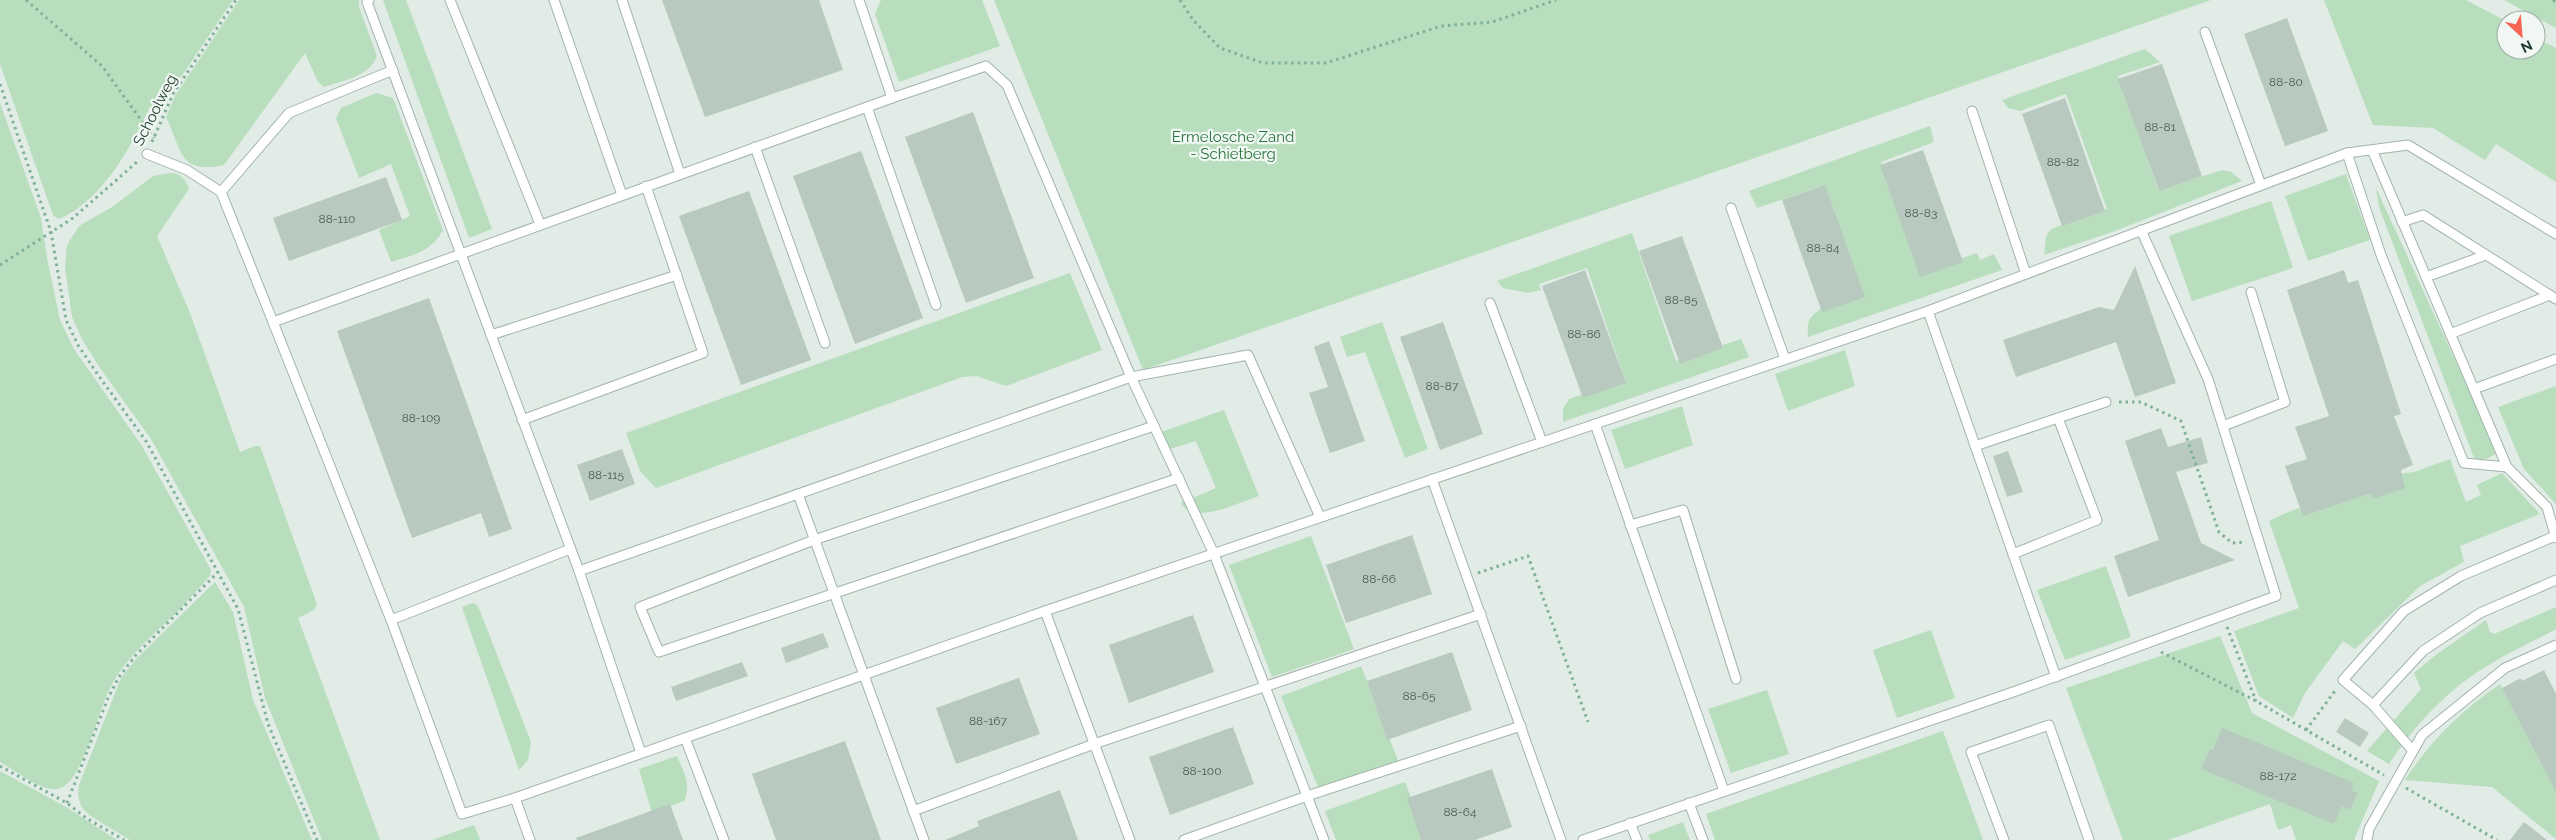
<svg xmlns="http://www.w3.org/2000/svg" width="2556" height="840" viewBox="0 0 2556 840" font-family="Raleway,sans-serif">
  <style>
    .green { fill: #b8debd }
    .building { fill: #b8c9c0 }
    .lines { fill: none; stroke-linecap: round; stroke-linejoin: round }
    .lane-casing { stroke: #a3b4ab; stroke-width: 11 }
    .path { stroke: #80b09a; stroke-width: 3; stroke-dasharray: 2.5 4; stroke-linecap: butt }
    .lane { stroke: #fff; stroke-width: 9 }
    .labels { text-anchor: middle; stroke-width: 4.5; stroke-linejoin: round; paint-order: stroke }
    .number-label { font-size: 12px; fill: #465f55 }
    .street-label { font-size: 15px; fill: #203c31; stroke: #f1f8f3 }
    .park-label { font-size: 15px; fill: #29743c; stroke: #f1f8f3 }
  </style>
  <rect width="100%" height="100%" fill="#e0ece5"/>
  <g class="green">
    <path d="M0 0H233L170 93 162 111 156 105 150 107C130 148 103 200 59 219L53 215 0 64Z"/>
    <path d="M239 0H359V7L377 56C369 77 344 80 324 87L318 82 305 53 224 165C178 175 182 149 166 117L175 96Z"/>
    <path d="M383 0H406L492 229 469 238Z"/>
    <path d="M881 0H982L1000 46 899 82 875 14Z"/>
    <path d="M994 0H2211L1143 370Z"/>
    <path d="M2324 0H2466L2506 21V50H2536V38L2556 48V182L2496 144 2485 160 2433 128 2373 125Z"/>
    <path d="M2504 0H2556V28Z"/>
    <path d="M2145 49 2160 62 2118 76 2158 190 2223 170 2231 172 2242 181 2115 231 2044 255 2046 237 2051 229 2107 209 2066 94 2020 111 2008 108 2002 100Z"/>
    <path d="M376 93 393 98 443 230C431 252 413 255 391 262L379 230 410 216 391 164 359 178 336 118 341 108Z"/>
    <path d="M0 103 41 218 47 258 60 320 74 349 142 446 211 570 210 576C199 588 188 601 176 613 149 639 121 661 106 697 97 717 82 779 61 788 45 795 15 770 0 762Z"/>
    <path d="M1930 126 1934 142 1881 162 1920 272 1977 253 1980 260 1994 254 2002 270 1808 337C1808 332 1807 326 1809 321 1816 305 1848 299 1863 293L1822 186 1757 208 1749 191Z"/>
    <path d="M171 173C182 174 185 179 189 189L157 236 190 313 240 452 255 446H260L317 604 314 610 298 618 380 840H322L265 698 244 607 151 439 102 371 83 341 72 317 65 267 67 245 79 226 112 207 153 176Z"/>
    <path d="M2346 174 2370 240 2308 261 2285 196Z"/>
    <path d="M2376 188 2496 449 2495 454C2488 459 2483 461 2474 458L2379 207Z"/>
    <path d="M2271 201 2293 268 2192 301 2169 236Z"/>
    <path d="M1632 233 1676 361 1741 339 1749 357 1563 422V409L1569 399 1625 380 1587 268 1539 284 1541 290 1528 293 1503 288 1497 281Z"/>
    <path d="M1070 273 1102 350 1006 386 977 376 962 377 656 488 640 471 626 433Z"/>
    <path d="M1382 322 1428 449 1405 458 1365 352 1347 357 1340 337Z"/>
    <path d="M1845 350 1855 386 1788 411 1775 374Z"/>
    <path d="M2556 386V504L2524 469 2498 407Z"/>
    <path d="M1682 406 1693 445 1625 469 1611 430Z"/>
    <path d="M1224 410 1259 496C1240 502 1193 526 1181 503L1216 488 1196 441 1160 452 1153 435Z"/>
    <path d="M2450 459 2466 502 2481 495 2477 485 2502 473 2540 514 2460 546 2464 562 2420 586 2355 649 2343 641 2305 693 2293 718 2259 696 2234 631 2299 608 2269 521 2288 512 2392 475 2414 472Z"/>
    <path d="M1311 536 1354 649 1272 677 1229 565Z"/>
    <path d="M2106 566 2131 637 2065 660 2037 590Z"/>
    <path d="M215 582 233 612 253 700 312 840H130L89 815 81 806 78 795 79 785 121 678 138 657Z"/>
    <path d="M473 603 478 606 531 742 528 760 519 770 462 607Z"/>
    <path d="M2556 607V629C2535 641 2513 650 2492 663 2450 687 2415 724 2389 764L2367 751 2421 689 2414 673 2437 654 2486 620 2490 632 2494 634Z"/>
    <path d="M1931 630 1955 698 1897 718 1873 650Z"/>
    <path d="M2220 636 2252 713 2379 781 2354 840H2296L2291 825 2278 830 2270 804 2168 840H2123L2066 688Z"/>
    <path d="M1361 666 1399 763 1320 792 1281 696Z"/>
    <path d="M2500 684 2556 788V839L2492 787 2405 780C2430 741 2462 710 2500 684Z"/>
    <path d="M1767 690 1789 754 1731 773 1708 709Z"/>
    <path d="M1943 731 1983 840H1715L1706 814Z"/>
    <path d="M677 756C683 771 692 785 684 801L652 813 639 769Z"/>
    <path d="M0 771 66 807 117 840H0Z"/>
    <path d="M1405 782 1428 840H1336L1325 811Z"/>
    <path d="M1683 822 1690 840H1650L1648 835Z"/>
    <path d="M474 825 480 840H432Z"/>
  </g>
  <g class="building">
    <path d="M662 0H819L843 70 705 117Z"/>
    <path d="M2287 18 2328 131 2285 146 2244 34Z"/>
    <path d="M2162 64 2202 176 2159 191 2118 79Z"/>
    <path d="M2065 98 2105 211 2062 226 2022 114Z"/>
    <path d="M973 112 1034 278 966 303 905 137Z"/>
    <path d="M1923 150 1963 262 1920 277 1880 165Z"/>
    <path d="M861 151 923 318 855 344 793 176Z"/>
    <path d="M386 177 402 220 289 261 273 218Z"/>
    <path d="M1825 185 1865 297 1822 312 1782 200Z"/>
    <path d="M749 191 811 360 741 385 679 216Z"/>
    <path d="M1682 236 1723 348 1680 364 1639 251Z"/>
    <path d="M2135 266 2176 383 2135 397 2116 342 2016 377 2003 340 2099 307 2114 310Z"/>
    <path d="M1585 270 1626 383 1583 398 1542 286Z"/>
    <path d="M2344 270 2348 283 2358 280 2401 414 2394 416 2413 465 2401 470 2405 488 2373 499 2371 493 2303 516 2285 466 2307 459 2295 427 2329 416 2287 290Z"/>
    <path d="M429 298 512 529 489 537 481 513 412 538 337 331Z"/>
    <path d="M1443 322 1483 434 1440 450 1400 337Z"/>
    <path d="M1329 341 1365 441 1330 453 1309 393 1328 387 1314 347Z"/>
    <path d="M2161 428 2168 447 2201 437 2208 463 2176 472 2201 543 2235 560 2128 597 2114 556 2159 540 2125 441Z"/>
    <path d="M622 449 635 484 590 501 577 465Z"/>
    <path d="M2008 451 2023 492 2007 497 1993 456Z"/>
    <path d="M1412 535 1432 594 1346 623 1326 565Z"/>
    <path d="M1193 615 1214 672 1129 703 1109 645Z"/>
    <path d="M823 633 829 647 786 663 781 648Z"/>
    <path d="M1452 652 1472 710 1387 740 1367 681Z"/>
    <path d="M742 662 748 676 676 701 671 687Z"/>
    <path d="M2544 670 2556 694V792L2502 688 2521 678 2522 681Z"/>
    <path d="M1019 678 1040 734 956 764 936 708Z"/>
    <path d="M2345 718 2369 733 2360 747 2336 732Z"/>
    <path d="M1233 727 1254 784 1170 815 1149 757Z"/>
    <path d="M2222 728 2354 783 2351 791 2358 793 2350 810 2342 806 2334 824 2201 769 2210 749 2213 750Z"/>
    <path d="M845 741 881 840H776L752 774Z"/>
    <path d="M1492 769 1512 827 1475 840H1421L1407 798Z"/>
    <path d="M1060 790 1078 840H945L979 826 977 821Z"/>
    <path d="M670 804 683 840H577L576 838Z"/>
    <path d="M2524 822 2547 840H2510Z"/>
  </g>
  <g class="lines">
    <defs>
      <g id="lane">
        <path d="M369 0 367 2 579 571"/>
        <path d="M450 0 540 224"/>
        <path d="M554 0 622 195"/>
        <path d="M622 0 680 174"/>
        <path d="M859 0 892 98 986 66 1007 85 1131 377 1248 355 1320 517"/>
        <path d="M2205 32 2261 185"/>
        <path d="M867 107 936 305"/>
        <path d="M1972 111 2026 274"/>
        <path d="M755 147 825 343"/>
        <path d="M2372 150 2507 467 2547 507 2556 538"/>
        <path d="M2347 153 2381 255 2464 463 2507 467"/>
        <path d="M147 154 187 170 221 192"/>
        <path d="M1731 208 1785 359"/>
        <path d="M2402 222 2423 215 2556 299"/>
        <path d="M2426 277 2486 255"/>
        <path d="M1490 303 1542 442"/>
        <path d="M1928 311 2056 677"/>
        <path d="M273 322 221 192 289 113 393 70"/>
        <path d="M2450 334 2550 295"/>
        <path d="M491 335 677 275"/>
        <path d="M2474 389 2556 359"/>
        <path d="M2058 418 2106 402"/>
        <path d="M522 420 703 353 646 186"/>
        <path d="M1595 424 1724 791"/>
        <path d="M1154 426 814 540 640 607 659 652 1179 478"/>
        <path d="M2223 426 2285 402 2251 292"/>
        <path d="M1975 446 2058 418 2097 520 2013 554"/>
        <path d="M1432 479 1561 840"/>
        <path d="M798 494 924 840"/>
        <path d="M1630 525 1683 510 1736 679"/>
        <path d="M570 549 391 620 273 322 892 98"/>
        <path d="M1045 611 1130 840"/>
        <path d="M391 620 462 814 515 798"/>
        <path d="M2373 705 2343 680 2404 611 2461 576 2555 536"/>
        <path d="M685 738 724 840"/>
        <path d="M2413 751 2373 705 2423 651 2480 613 2556 580"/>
        <path d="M641 753 579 571 1131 377 1214 554 1324 840"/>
        <path d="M1689 803 1703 840"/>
        <path d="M913 811 1094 744 1481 614"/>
        <path d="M1630 823 1637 840"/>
        <path d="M530 840 515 798 1045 611 1928 311 2347 153 2408 145 2556 234"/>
        <path d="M1184 840 1307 796 1521 726"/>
        <path d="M1583 840 2016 691 2276 596 2208 379 2141 230"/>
        <path d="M2004 840 1971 752 2049 725 2089 840"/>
        <path d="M2367 840 2369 829 2422 735 2505 668 2556 645"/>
      </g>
    </defs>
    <use href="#lane" class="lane-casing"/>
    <g class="path">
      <path d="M26 0 102 66 154 138"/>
      <path d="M1180 0 1193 20 1220 48 1263 63H1326L1441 26 1492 22 1556 0"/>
      <path d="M2553 0 2556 2"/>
      <path d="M0 84 51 232 66 320 78 345 98 375 146 441 238 609 268 724 317 840"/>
      <path d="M152 142 173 94 236 0"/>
      <path d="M0 265 73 218 137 162"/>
      <path d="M2119 402H2141L2181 421 2219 532 2232 543 2246 542"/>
      <path d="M1478 573 1528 556 1588 722"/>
      <path d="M2227 627 2256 701"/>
      <path d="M2161 652 2256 701 2384 775"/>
      <path d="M2306 730 2335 691"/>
      <path d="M0 766 67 803 86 818 124 840"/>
      <path d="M2406 788 2497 840"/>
      <path d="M67 803 108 698 119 677 136 655 218 572"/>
    </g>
    <use href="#lane" class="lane"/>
  </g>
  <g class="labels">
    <g class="number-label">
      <text x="2286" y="86">88-80</text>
      <text x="2160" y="131">88-81</text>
      <text x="2063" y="166">88-82</text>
      <text x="1921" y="217">88-83</text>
      <text x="337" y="223">88-110</text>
      <text x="1823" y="252">88-84</text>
      <text x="1681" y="304">88-85</text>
      <text x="1584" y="338">88-86</text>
      <text x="1442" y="390">88-87</text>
      <text x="421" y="422">88-109</text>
      <text x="606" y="479">88-115</text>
      <text x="1379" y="583">88-66</text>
      <text x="1419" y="700">88-65</text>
      <text x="988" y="725">88-167</text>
      <text x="1202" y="775">88-100</text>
      <text x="2278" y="780">88-172</text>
      <text x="1460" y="816">88-64</text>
    </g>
    <g class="street-label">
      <text transform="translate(155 110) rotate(-63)" y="5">Schoolweg</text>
    </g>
    <g class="park-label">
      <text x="1233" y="142">Ermelosche Zand<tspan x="1233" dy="17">- Schietberg</tspan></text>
    </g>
  </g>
  <g transform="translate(2521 35) rotate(154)"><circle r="24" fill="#f1f8f3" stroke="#9dada5"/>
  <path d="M0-4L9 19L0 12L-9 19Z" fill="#f66654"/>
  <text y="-8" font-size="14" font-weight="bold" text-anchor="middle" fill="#203c31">N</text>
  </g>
</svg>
